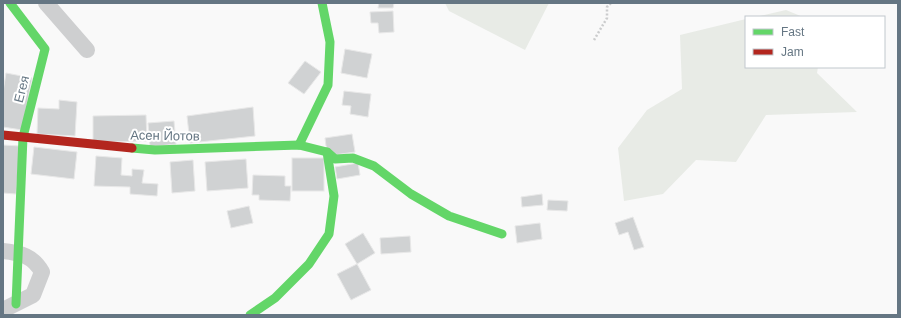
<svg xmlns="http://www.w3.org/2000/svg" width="901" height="318" viewBox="0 0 901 318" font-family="Helvetica,sans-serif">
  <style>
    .green { fill: #e8ebe6 }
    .building { fill: #d0d2d3; stroke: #e8e8e8 }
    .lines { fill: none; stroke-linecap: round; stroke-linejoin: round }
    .path { stroke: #cbcccd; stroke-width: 2.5; stroke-dasharray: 2 2; stroke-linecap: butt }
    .street { stroke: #cecfd0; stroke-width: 16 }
    .fast { stroke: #63d668; stroke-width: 9 }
    .jam { stroke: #b3261e; stroke-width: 9 }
    .labels { text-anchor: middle; stroke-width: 4; stroke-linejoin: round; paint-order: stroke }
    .street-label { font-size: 13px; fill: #657683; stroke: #fff }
  </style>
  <rect width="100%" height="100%" fill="#f9f9f9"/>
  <g class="green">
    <path d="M445 3H549L525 50 449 11Z"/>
    <path d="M786 10 803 17H755Z"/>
    <path d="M746 19V67H818L817 73 857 112 766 115 736 162 696 160 663 194 624 201 618 148 647 110 682 89 680 35Z"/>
  </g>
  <g class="building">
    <path d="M379 3H394L393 8H378Z"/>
    <path d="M393 11 394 32 379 33 378 23H371L370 12Z"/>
    <path d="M345 49 372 54 367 78 341 73Z"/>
    <path d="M305 61 321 72 304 94 288 83Z"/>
    <path d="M6 73 32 78 22 130 3 127V92Z"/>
    <path d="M344 91 371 94 368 117 350 114 351 106 342 105Z"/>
    <path d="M59 100 77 102 75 136 37 134 38 108 59 109Z"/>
    <path d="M253 107 255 136 190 143 187 116Z"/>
    <path d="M146 115 147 141 93 142V116Z"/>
    <path d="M174 121 176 144 150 147 148 123Z"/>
    <path d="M352 134 355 152 334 155 326 146 325 138Z"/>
    <path d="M3 145 20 146 16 194 3 193Z"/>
    <path d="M34 147 77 152 74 179 31 174Z"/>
    <path d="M96 156 122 158 121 175 132 176V169L144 170 142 183 158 184 157 196 130 194V187L94 186Z"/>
    <rect x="292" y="158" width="32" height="33"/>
    <path d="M246 159 248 188 207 191 205 162Z"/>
    <path d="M193 160 195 191 172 193 170 162Z"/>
    <path d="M358 163 360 175 337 179 335 167Z"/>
    <path d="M253 175 285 176V186H291L290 201 259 200V195H252Z"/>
    <path d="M542 194 543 205 522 207 521 197Z"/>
    <path d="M548 200 568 201 567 211 547 210Z"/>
    <path d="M249 206 253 223 231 228 227 211Z"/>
    <path d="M633 217 644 247 634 250 628 232 619 235 615 223Z"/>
    <path d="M540 223 542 239 517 243 515 226Z"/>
    <path d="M363 233 375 253 357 264 345 244Z"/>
    <path d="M410 236 411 252 381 254 380 238Z"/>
    <path d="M357 264 371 290 351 300 337 274Z"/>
  </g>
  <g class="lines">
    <path class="path" d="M594 40 607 18V7L611 3"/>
    <g class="street">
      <path d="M46 3 87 50"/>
      <path d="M3 251C21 253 33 256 42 272L33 295 3 310"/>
    </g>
    <g class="fast">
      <path d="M10 3 45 49 23 137 16 304"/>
      <path d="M299 145 328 85 330 42 322 3"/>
      <path d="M132 148 155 150 299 145 327 152 335 159 353 158 374 166 411 194 449 216 502 234"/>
      <path d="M250 315 275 298 309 264 329 234 334 196 327 152"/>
    </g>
    <path class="jam" d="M3 135 132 148"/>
  </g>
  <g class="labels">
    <g class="street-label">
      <text transform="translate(21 89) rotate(-76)" y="5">Егея</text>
      <text transform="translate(165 135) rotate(1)" y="5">Асен Йотов</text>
    </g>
  </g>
  <rect width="901" height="318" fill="none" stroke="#657683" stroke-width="8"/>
  <rect x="745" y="16" width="140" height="52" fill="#ffffff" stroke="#c1c8cd"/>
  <rect x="753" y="29" width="20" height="6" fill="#63d668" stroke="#c1c8cd"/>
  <text x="781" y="36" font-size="12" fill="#657683">Fast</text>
  <rect x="753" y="49" width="20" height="6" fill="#b3261e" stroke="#c1c8cd"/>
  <text x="781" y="56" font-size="12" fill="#657683">Jam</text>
</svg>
